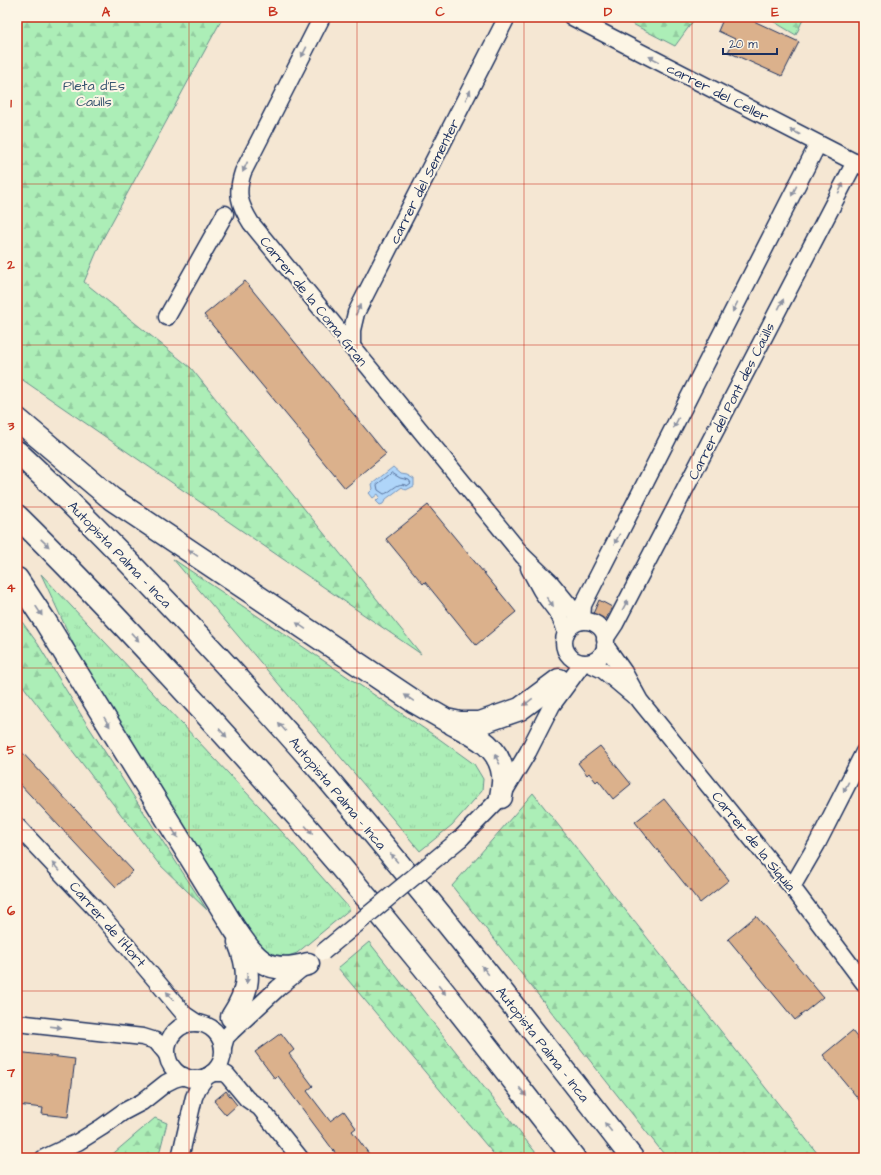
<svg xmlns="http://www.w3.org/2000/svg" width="881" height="1175" viewBox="0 0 881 1175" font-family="'Architects Daughter',sans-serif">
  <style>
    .grass { fill: url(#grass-tufts); stroke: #648e8a }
    .forest { fill: url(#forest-firs); stroke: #648e8a }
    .water { fill: #afd5f9; stroke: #7493bb }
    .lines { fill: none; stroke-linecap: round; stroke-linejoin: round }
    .shore { stroke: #56719c; stroke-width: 1 }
    .building { fill: #dbb18c; stroke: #1b2f5e }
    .street-casing { stroke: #1b2f5e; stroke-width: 19 }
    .highway-casing { stroke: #1b2f5e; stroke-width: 25 }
    .street { stroke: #fcf5e5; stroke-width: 16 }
    .highway { stroke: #fcf5e5; stroke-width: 22 }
    .street-bridge-casing { stroke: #1b2f5e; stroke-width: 19; stroke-linecap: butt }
    .street-bridge { stroke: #fcf5e5; stroke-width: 16 }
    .oneway { fill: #8c92a2 }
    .grid { fill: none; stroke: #c8321e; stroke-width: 1; stroke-opacity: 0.55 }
    .labels { text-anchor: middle; stroke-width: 4; stroke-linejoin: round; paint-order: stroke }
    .park-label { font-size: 14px; fill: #385570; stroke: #fcf5e5 }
    .street-label { font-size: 14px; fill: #1b2f5e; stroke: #fcf5e5 }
    .neatline { fill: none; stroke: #c8321e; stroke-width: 1.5 }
    .grid-label { font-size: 13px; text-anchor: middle; font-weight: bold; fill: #c8321e }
  </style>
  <defs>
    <pattern id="grass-tufts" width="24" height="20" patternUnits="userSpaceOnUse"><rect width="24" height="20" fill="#aceeb7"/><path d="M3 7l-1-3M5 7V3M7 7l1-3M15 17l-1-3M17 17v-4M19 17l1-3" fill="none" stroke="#93cca0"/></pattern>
    <pattern id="forest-firs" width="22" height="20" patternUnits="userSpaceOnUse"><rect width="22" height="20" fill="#aceeb7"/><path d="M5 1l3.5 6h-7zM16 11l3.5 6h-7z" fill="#93cca0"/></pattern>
  </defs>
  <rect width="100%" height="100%" fill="#f5e7d3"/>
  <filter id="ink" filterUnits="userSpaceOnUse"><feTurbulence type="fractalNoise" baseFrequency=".025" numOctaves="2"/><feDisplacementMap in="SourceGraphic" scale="8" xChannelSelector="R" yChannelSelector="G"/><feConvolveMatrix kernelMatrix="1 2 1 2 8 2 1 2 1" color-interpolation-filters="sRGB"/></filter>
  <g filter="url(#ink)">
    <g class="grass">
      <path d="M173 559 438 738 474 764 483 779 482 791 452 825 420 851Z"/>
      <path d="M41 574 260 807 350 909 297 953C274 962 266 953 253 936L79 656Z"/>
    </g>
    <g class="forest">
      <path d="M17 17H223L101 242 84 282 191 368 421 654 17 376Z"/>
      <path d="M619 17H696L675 46Z"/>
      <path d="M766 17H804L796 35Z"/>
      <path d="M17 615 38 644 83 718 207 910 158 863 17 678Z"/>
      <path d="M533 793 821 1158H667L452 886Z"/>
      <path d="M369 942 540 1158H497L338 968Z"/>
      <path d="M155 1118 167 1123 158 1158H108Z"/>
    </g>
    <path class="water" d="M393 467 401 474 407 475 414 479V486L406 490 402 487 386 499 383 504 380 505 376 501 380 497 378 494 373 498 369 493 373 489 372 484Z"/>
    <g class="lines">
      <path class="shore" d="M392 473 400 478 409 480 411 483 407 486C398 480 392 492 384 494L378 490 377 485Z"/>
    </g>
    <g class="building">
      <path d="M724 17H745L799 42 782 76 728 52 735 39 718 31Z"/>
      <path d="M245 281 386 454 345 488 307 442 308 441 204 315Z"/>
      <path d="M428 505 516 612 476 645 425 582 423 584 386 539Z"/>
      <path d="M599 600 612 607 604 623 592 616Z"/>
      <path d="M600 746 631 784 613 799 598 780 596 782 589 773 587 775 578 763Z"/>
      <path d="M17 747 133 871 116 887 17 781Z"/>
      <path d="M664 799 729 880 700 903 635 822Z"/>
      <path d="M756 916 823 997 795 1020 728 939Z"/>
      <path d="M852 1031 864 1046V1106L823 1055Z"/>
      <path d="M281 1033 294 1050 289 1054 313 1086 307 1091 330 1121 344 1111 356 1128 352 1131 372 1158H339L278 1076 275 1079 255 1052Z"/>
      <path d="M17 1052 75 1059 68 1117 42 1114 43 1108 17 1105Z"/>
      <path d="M226 1091 237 1105 226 1115 214 1101Z"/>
    </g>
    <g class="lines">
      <defs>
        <g id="street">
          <path d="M322 17 243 172C236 193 239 204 251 223L523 556 550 582 582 621"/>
          <path d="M572 17 864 167"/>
          <path d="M167 317 225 214"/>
          <path d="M352 348V330L356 313 507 17"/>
          <path d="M529 568C533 575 537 583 541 590 552 608 561 612 566 633"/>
          <path d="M582 621 583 605 818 144"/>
          <circle cx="585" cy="642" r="21"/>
          <path d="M605 639 615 624 855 162"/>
          <path d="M605 645 624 672 640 701 777 870 792 887 864 983"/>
          <path d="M588 663 603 670 634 696"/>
          <path d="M17 826 100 914 185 1015 197 1023"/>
          <path d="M461 838 501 797 528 752 552 705 583 663"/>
          <path d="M792 887 817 844 864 752"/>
          <path d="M17 1023 143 1037 156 1041 167 1054"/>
          <circle cx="195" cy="1051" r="28"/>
          <path d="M223 1047 226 1037 232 1031 278 988 306 965"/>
          <path d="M212 1073H223L227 1075 247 1099 260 1108 300 1158"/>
          <path d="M44 1158 78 1142 102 1127 123 1112 142 1102 166 1083 174 1079 184 1076"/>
          <path d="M180 1158 194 1097 198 1088 206 1077"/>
        </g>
        <g id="highway">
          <path d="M17 419 112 499 415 702 446 720 460 723H480L520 709 559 680"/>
          <path d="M17 452C80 510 140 573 199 636 246 687 293 737 337 790 439 910 536 1034 632 1158"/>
          <path d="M17 516C68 566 117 618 165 670 253 764 337 860 418 960 471 1025 522 1092 574 1158"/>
          <path d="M17 579 45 621 234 928C256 960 266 976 308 964"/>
          <path d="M453 724C476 736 500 747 503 775 504 782 502 790 501 797"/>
          <path d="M232 1017C250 990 251 972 239 942"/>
        </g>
      </defs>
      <use href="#street" class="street-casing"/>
      <use href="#highway" class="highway-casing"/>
      <use href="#street" class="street"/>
      <use href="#highway" class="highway"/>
      <defs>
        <path id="street-bridge" d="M323 952 461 838"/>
      </defs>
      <use href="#street-bridge" class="street-bridge-casing"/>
      <use href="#street-bridge" class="street-bridge"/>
    </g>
    <defs><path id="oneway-solid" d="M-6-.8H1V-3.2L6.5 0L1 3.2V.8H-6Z"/></defs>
    <g class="oneway">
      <use href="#oneway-solid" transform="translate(304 52) rotate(117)"/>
      <use href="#oneway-solid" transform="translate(654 59) rotate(-153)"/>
      <use href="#oneway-solid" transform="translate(468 95) rotate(-63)"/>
      <use href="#oneway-solid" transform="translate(795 132) rotate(-152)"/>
      <use href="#oneway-solid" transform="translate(245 167) rotate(115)"/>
      <use href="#oneway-solid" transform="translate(841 188) rotate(-63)"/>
      <use href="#oneway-solid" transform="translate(794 191) rotate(117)"/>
      <use href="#oneway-solid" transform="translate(781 304) rotate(-63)"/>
      <use href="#oneway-solid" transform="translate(735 307) rotate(117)"/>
      <use href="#oneway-solid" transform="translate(358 310) rotate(-65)"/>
      <use href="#oneway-solid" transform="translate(676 423) rotate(117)"/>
      <use href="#oneway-solid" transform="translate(617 539) rotate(117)"/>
      <use href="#oneway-solid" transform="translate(45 543) rotate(44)"/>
      <use href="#oneway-solid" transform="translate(193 553) rotate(-146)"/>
      <use href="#oneway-solid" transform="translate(550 602) rotate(52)"/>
      <use href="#oneway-solid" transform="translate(625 605) rotate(-62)"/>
      <use href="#oneway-solid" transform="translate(39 611) rotate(57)"/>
      <use href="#oneway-solid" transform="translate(301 626) rotate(-146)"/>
      <use href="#oneway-solid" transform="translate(135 637) rotate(47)"/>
      <use href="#oneway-solid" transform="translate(409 698) rotate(-146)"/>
      <use href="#oneway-solid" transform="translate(528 702) rotate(142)"/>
      <use href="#oneway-solid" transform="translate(107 722) rotate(58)"/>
      <use href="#oneway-solid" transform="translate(282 727) rotate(-131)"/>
      <use href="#oneway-solid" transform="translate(223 733) rotate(47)"/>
      <use href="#oneway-solid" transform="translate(497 759) rotate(-118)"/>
      <use href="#oneway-solid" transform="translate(846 787) rotate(117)"/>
      <use href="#oneway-solid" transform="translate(309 830) rotate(50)"/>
      <use href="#oneway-solid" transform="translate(175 833) rotate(59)"/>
      <use href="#oneway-solid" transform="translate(394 858) rotate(-130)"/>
      <use href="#oneway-solid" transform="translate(56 867) rotate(-133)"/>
      <use href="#oneway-solid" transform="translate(485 970) rotate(-129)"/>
      <use href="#oneway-solid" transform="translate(247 978) rotate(96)"/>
      <use href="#oneway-solid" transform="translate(442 990) rotate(51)"/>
      <use href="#oneway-solid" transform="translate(170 996) rotate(-130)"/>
      <use href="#oneway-solid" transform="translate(56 1027) rotate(7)"/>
      <use href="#oneway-solid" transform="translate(523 1092) rotate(52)"/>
      <use href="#oneway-solid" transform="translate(608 1127) rotate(-128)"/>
    </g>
  </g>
  <path class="grid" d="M189 17V1158M357 17V1158M524 17V1158M692 17V1158M17 184H864M17 345H864M17 507H864M17 668H864M17 830H864M17 991H864"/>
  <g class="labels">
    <g class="park-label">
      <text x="94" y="90">Pleta d'Es<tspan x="94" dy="16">Caülls</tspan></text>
    </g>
    <g class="street-label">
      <text transform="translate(718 92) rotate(27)" y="5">carrer del Celler</text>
      <text transform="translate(424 181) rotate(-63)" y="5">carrer del Sementer</text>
      <text transform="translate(314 301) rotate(51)" y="5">Carrer de la Coma Gran</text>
      <text transform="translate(731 401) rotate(-63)" y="5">Carrer del Pont des Caülls</text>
      <text transform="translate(120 554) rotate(46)" y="5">Autopista Palma - Inca</text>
      <text transform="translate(338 793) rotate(50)" y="5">Autopista Palma - Inca</text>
      <text transform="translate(754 841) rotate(51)" y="5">Carrer de la Síquia</text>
      <text transform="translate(108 924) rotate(49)" y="5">Carrer de l'Hort</text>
      <text transform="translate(543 1044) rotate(52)" y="5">Autopista Palma - Inca</text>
    </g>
  </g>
  <rect width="881" height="1175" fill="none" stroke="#fcf5e5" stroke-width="44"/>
  <path d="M723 48v6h54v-6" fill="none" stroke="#1b2f5e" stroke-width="2"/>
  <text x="729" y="48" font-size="12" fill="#1b2f5e" stroke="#fcf5e5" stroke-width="3" paint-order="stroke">20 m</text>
  <rect x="22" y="22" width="837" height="1131" class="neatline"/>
  <g class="grid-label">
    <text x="106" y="16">A</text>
    <text x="273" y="16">B</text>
    <text x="440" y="16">C</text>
    <text x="608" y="16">D</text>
    <text x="775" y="16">E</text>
    <text x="11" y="107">1</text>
    <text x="11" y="269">2</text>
    <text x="11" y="430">3</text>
    <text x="11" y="592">4</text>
    <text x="11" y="754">5</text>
    <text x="11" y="915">6</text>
    <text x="11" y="1077">7</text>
  </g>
</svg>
